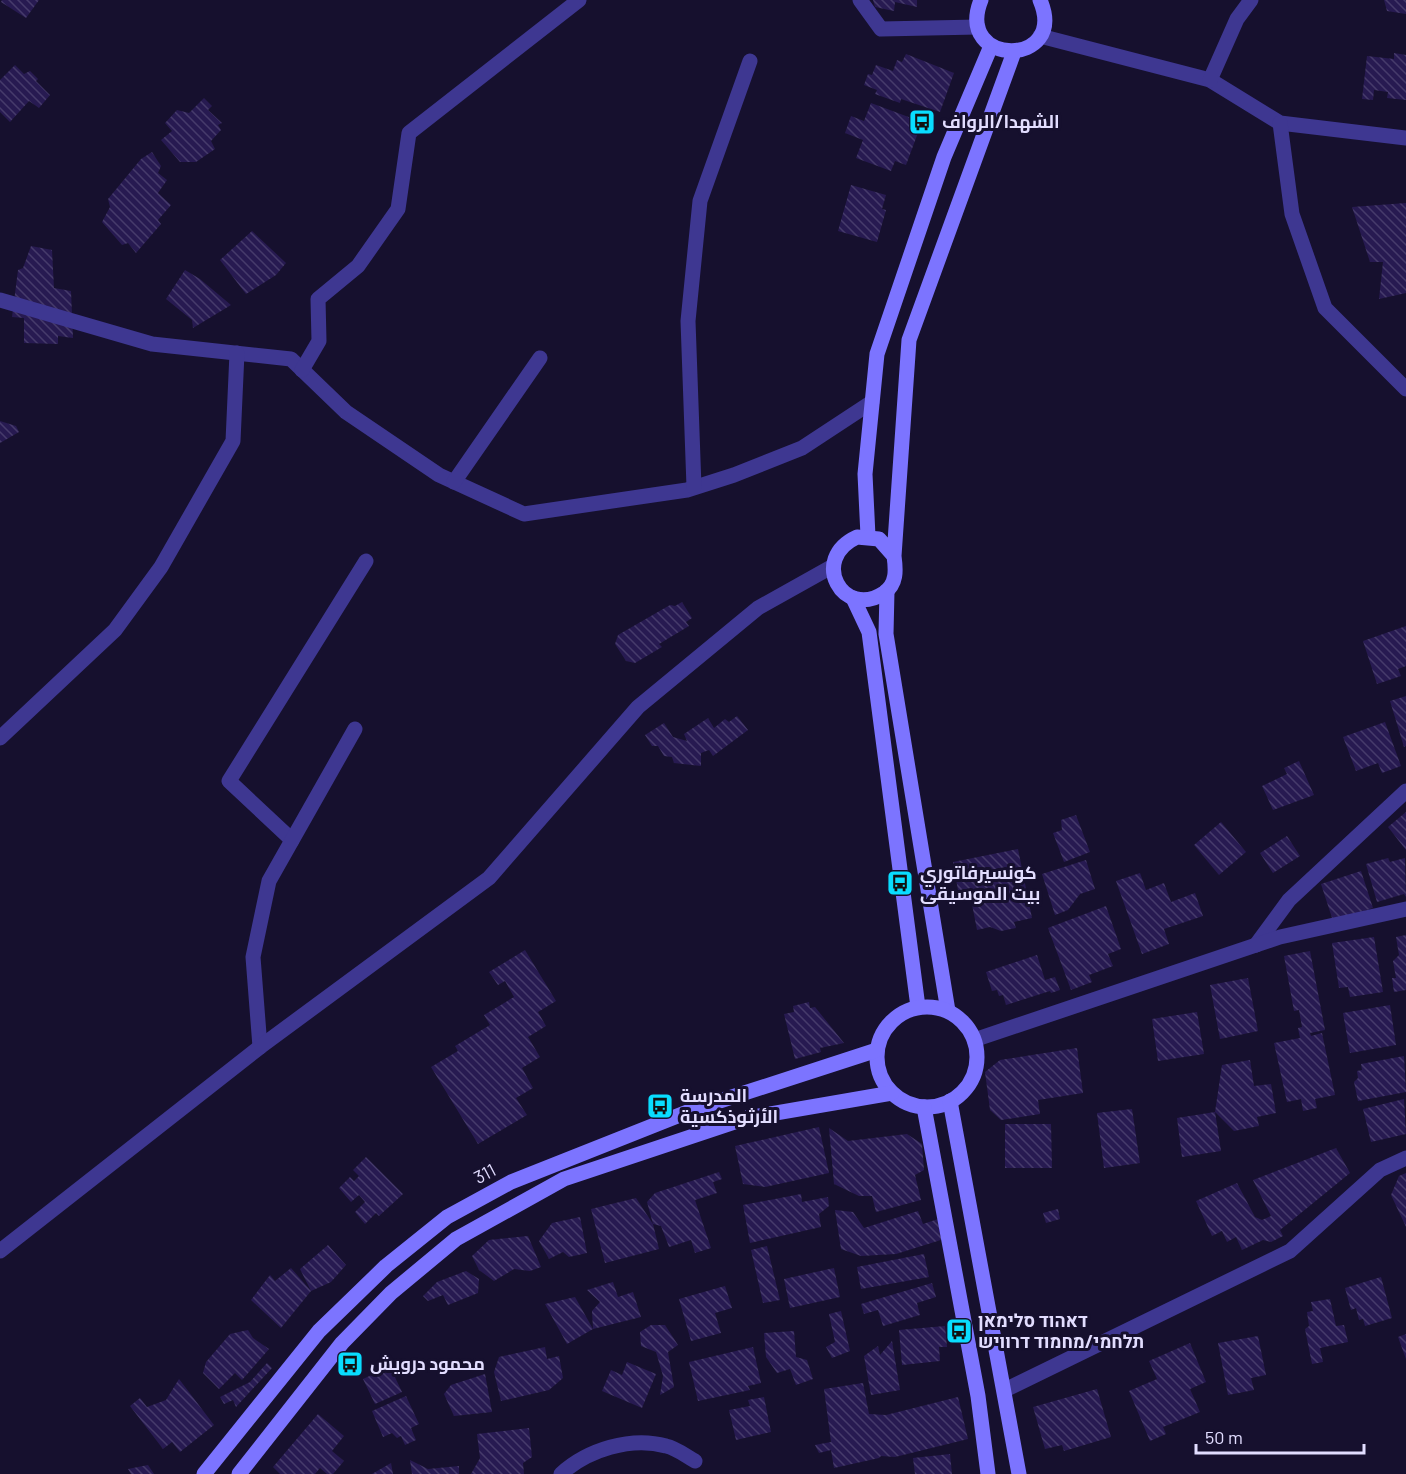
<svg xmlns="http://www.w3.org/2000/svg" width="1406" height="1474" viewBox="0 0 1406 1474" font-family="Barlow,Cairo,Heebo,sans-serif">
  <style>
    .building { fill: url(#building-back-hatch) }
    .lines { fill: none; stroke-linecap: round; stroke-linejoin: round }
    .street { stroke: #3e3791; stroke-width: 15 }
    .secondary { stroke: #7c74ff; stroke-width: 15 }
    .labels { text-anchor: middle; stroke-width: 6; stroke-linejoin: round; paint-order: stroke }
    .poi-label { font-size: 18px; font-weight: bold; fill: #e2ddff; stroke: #16102e; text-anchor: start }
    .street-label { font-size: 18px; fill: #e2ddff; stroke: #16102e }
  </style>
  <defs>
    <pattern id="building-back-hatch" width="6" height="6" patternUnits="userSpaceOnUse" patternTransform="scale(1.5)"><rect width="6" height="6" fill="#271a51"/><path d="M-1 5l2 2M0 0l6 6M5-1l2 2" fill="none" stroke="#463b6b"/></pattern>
  </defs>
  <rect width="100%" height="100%" fill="#16102e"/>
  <g class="building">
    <path d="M2 0H39L26 18 1 2Z"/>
    <path d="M873 0H917V7L895 2 894 11 875 7Z"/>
    <path d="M1384 0H1406V14L1387 11Z"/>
    <path d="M1394 53 1406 55V100L1387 98 1388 92 1374 90 1373 100 1362 99 1367 56 1394 59Z"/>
    <path d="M906 54 954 73 940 112 901 99 900 103 875 94 877 90 864 85 868 74 872 75 876 65 893 71 897 60 902 62Z"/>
    <path d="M15 65 24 74 30 71 38 79 36 81 50 95 39 108 29 101 10 122 0 112V80Z"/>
    <path d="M204 98 212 106 208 110 222 123 218 125 221 130 211 141 215 149 196 162H180L161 140 172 131 165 123 177 110 189 113Z"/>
    <path d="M871 103 922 122 906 165 895 161 891 171 856 158 863 140 845 133 851 116 864 121Z"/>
    <path d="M152 152 161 166 158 173 167 180 158 193 171 205 158 220 161 224 136 253 128 243 122 245 102 222 110 207 108 199 141 159Z"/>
    <path d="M851 185 886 195 882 209 886 210 877 242 838 231Z"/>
    <path d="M1406 203V293L1379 299 1383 262H1370L1352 207Z"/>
    <path d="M252 231 286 263 276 275 246 294 220 260Z"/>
    <path d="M31 246 52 250 54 288 71 291 73 338 58 336V344L24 343V318L12 317 18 270 23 268Z"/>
    <path d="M185 270 200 279 231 305 193 328 192 320 166 299Z"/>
    <path d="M0 421 16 426 19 432 0 443Z"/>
    <path d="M682 602 692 618 686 622 689 626 659 644 662 647 635 663 626 661 615 644 618 635 670 605 675 606Z"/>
    <path d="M1406 626V666L1398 669 1401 676 1377 684 1363 641Z"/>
    <path d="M1406 696V746L1404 747 1390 701Z"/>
    <path d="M737 716 748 730 713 756 709 750 701 753V766L674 763 672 757 664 756 658 746H652L645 735 664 723 673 737 687 741 684 734 708 718 714 728 725 719 729 722Z"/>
    <path d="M1385 722 1401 766 1382 773 1378 763 1356 771 1343 737Z"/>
    <path d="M1299 761 1314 795 1273 810 1262 786 1287 774 1284 768Z"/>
    <path d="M1406 812V850L1388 827Z"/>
    <path d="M1076 815 1090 852 1064 862 1053 833 1062 830 1061 820Z"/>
    <path d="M1221 822 1246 852 1219 875 1194 845Z"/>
    <path d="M1287 836 1300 856 1273 873 1260 853Z"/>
    <path d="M1018 849 1032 918 1014 922 1016 928 1001 931 990 927 977 930 970 894 959 896 953 862Z"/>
    <path d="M1388 858 1390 862 1405 858 1406 897 1404 894 1377 902 1366 864Z"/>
    <path d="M1086 860 1095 889 1080 894 1068 910 1055 915 1042 874Z"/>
    <path d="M1361 871 1373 908 1333 921 1321 884Z"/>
    <path d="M1140 873 1146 890 1164 883 1171 902 1195 893 1203 916 1164 929 1169 944 1142 954 1116 881Z"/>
    <path d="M1106 906 1121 949 1108 954 1113 966 1089 975 1092 982 1071 990 1048 928Z"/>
    <path d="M1406 935V990L1394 992 1392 978H1396L1393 961 1399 955 1396 937Z"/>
    <path d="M1374 937 1383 992 1350 997 1348 987 1339 988 1332 943Z"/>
    <path d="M525 950 556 1001 538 1012 546 1026 528 1037 540 1057 522 1068 533 1088 516 1098 527 1115 478 1144 431 1067 458 1051 455 1046 490 1025 484 1015 514 997 505 981 498 985 489 972Z"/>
    <path d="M1310 951 1325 1030 1310 1033 1311 1036 1322 1033 1335 1095 1315 1099 1317 1108 1303 1111 1301 1099 1287 1102 1274 1043 1300 1038 1298 1028 1302 1027 1299 1010 1294 1011 1284 956Z"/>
    <path d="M1037 955 1045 980 1055 977 1060 990 1051 993 1050 991 1006 1005 1003 995 999 996 997 990 992 991 986 972Z"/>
    <path d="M1248 978 1258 1031 1220 1039 1210 985Z"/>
    <path d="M809 1002 810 1008 815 1007 844 1043 820 1048 821 1052 795 1059 784 1014 794 1012 793 1006Z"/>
    <path d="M1390 1005 1396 1045 1350 1053 1343 1013Z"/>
    <path d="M1197 1012 1204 1054 1158 1061 1152 1019Z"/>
    <path d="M1077 1048 1083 1093 1038 1100 1040 1114 1001 1120 990 1110 985 1072 1000 1060Z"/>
    <path d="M1404 1056 1406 1092 1358 1101 1354 1082 1358 1078 1357 1071 1362 1070 1361 1064Z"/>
    <path d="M1250 1060 1254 1086 1271 1084 1276 1113 1257 1117 1259 1126 1234 1131 1215 1112 1221 1151 1182 1157 1177 1118 1215 1112 1222 1065Z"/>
    <path d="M1404 1099 1406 1134 1371 1142 1363 1109Z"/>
    <path d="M1132 1109 1140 1163 1104 1168 1097 1113Z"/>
    <path d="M1005 1124H1051L1052 1168H1005Z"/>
    <path d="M819 1127 829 1173 765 1187 743 1184 735 1146Z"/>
    <path d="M829 1128 848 1141 907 1134 922 1144 924 1170 915 1175 921 1200 876 1212 872 1196H859L834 1184Z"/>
    <path d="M1336 1148 1350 1173 1280 1230 1283 1236 1271 1242 1263 1240 1242 1250 1236 1237 1227 1242 1222 1231 1212 1236 1196 1201 1237 1183 1255 1217 1262 1220 1271 1216 1253 1180Z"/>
    <path d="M366 1157 403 1194 379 1216 376 1213 365 1224 355 1212 365 1202 359 1195 351 1202 339 1188 350 1177 354 1181 359 1176 353 1170Z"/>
    <path d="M719 1172 722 1179 713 1182 717 1193 695 1200 711 1248 695 1253 691 1240 669 1247 661 1226 653 1224 647 1202 655 1193Z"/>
    <path d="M1406 1173V1227L1391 1195 1399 1176Z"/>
    <path d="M801 1194 802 1202 828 1197 829 1206 819 1214 821 1227 750 1243 743 1205Z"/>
    <path d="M636 1198 653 1224 659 1249 605 1263 591 1209Z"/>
    <path d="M1058 1209 1060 1219 1046 1223 1043 1213Z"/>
    <path d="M835 1210 853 1212 864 1228 918 1211 923 1224 938 1219 944 1239 896 1254 861 1256 841 1249Z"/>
    <path d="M580 1217 587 1253 569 1257 563 1252 549 1259 539 1241 552 1223Z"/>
    <path d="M528 1236 541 1267 530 1271 514 1269 494 1281 479 1270 472 1256 489 1240Z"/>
    <path d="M328 1245 346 1265 331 1282 311 1291 281 1328 251 1300 270 1275 275 1281 291 1268 311 1291 300 1269Z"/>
    <path d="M767 1246 780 1300 763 1303 751 1250Z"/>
    <path d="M924 1254 929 1277 861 1289 857 1267Z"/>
    <path d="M834 1268 840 1297 790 1308 784 1279Z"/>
    <path d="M466 1271 479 1279 478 1293 448 1305 443 1295 428 1301 423 1296 437 1282Z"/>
    <path d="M1381 1277 1392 1318 1365 1326 1363 1319 1359 1320 1356 1308 1351 1310 1345 1288Z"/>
    <path d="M613 1282 618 1297 633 1292 641 1317 593 1329 592 1311 600 1302 587 1290Z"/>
    <path d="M932 1283 936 1297 917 1303 920 1315 883 1326 878 1310 864 1314 861 1304Z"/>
    <path d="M725 1286 732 1308 715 1313 721 1333 691 1341 679 1299Z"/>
    <path d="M575 1297 593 1329 567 1344 545 1304Z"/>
    <path d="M1330 1299 1336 1326 1344 1325 1348 1342 1320 1348 1323 1362 1312 1364 1305 1329 1309 1326 1307 1312 1313 1311 1311 1302Z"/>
    <path d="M841 1311 850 1351 832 1358 826 1347 835 1342 829 1314Z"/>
    <path d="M651 1325H665L678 1345 668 1352 674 1387 660 1395 663 1376 656 1352 641 1346 640 1332Z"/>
    <path d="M945 1326 947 1347H939L940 1361 902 1365 899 1330Z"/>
    <path d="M248 1330 253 1338 269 1349 242 1380 235 1373 219 1389 203 1373 206 1362 230 1334Z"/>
    <path d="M794 1331 796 1357 807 1360 813 1379 796 1385 790 1369 777 1373 766 1357 764 1333Z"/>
    <path d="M1406 1334V1359L1398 1337Z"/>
    <path d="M1258 1336 1266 1375 1251 1378 1254 1390 1228 1395 1218 1343Z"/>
    <path d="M892 1341 900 1390 871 1395 864 1356 878 1346 880 1355Z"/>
    <path d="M1190 1343 1206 1382 1190 1389 1200 1412 1163 1427 1166 1434 1150 1441 1129 1391 1157 1379 1149 1361Z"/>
    <path d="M545 1347 547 1359 559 1356 563 1378 549 1390 501 1401 494 1372 499 1357Z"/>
    <path d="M753 1347 761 1383 748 1386 750 1390 698 1401 689 1362Z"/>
    <path d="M627 1362 656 1374 642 1408 602 1391 611 1370 622 1375Z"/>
    <path d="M267 1363 272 1368 236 1407 233 1400 224 1404 220 1397 250 1382Z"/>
    <path d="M395 1364 397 1370 393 1373 402 1392 375 1404 363 1379Z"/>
    <path d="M485 1374 492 1412 454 1416 444 1394 451 1385Z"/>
    <path d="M179 1379 214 1425 180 1452 172 1442 163 1449 130 1406 140 1398 147 1407 166 1400Z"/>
    <path d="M863 1383 869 1414 886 1415 958 1397 968 1439 895 1457 881 1456 879 1458 834 1468 831 1450 819 1453 815 1445 831 1442 824 1389Z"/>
    <path d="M1097 1389 1111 1437 1064 1451 1062 1445 1045 1449 1033 1407Z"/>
    <path d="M406 1396 419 1424 411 1428 416 1440 405 1445 401 1436 397 1438 392 1433 383 1437 372 1411Z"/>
    <path d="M764 1397 771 1432 736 1440 729 1410 750 1406 748 1400Z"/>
    <path d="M318 1414 344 1436 332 1451 344 1461 333 1474H327L320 1468 315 1474H280L273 1467Z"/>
    <path d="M529 1428 532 1457 523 1463 524 1474H471L480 1458 477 1434Z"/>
    <path d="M950 1454 952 1474H915L913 1458Z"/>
    <path d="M410 1460 428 1469 459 1466V1474H412Z"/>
    <path d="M391 1463 393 1474H372Z"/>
    <path d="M148 1465 154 1474H131L128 1469Z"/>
  </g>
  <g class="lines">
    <g class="street">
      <path d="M860 0 881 29 978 27"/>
      <path d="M1040 36 1210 80 1280 123 1406 138"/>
      <path d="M1210 80 1237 19 1251 0"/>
      <path d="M1280 123 1292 214 1325 308 1406 389"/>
      <path d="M0 300 152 344 291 359 346 412 439 475 524 514 687 490 734 475 802 448 872 402"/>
      <path d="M302 370 319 341 318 299 358 266 398 209 409 133 579 0"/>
      <path d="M454 482 540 358"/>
      <path d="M694 487 688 321 700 201 750 61"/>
      <path d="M0 738 115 630 161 567 233 441 237 353"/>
      <path d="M292 840 229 781 366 561"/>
      <path d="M1256 945 1289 900 1406 791"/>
      <path d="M974 1040 1280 937 1406 909"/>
      <path d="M260 1047 253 957 269 881 355 729"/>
      <path d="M0 1251 260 1047 489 878 638 707 758 608 833 566"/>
      <path d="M1005 1390 1290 1251 1380 1170 1406 1158"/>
      <path d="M561 1474C587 1450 631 1436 666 1446 676 1448 686 1456 695 1461"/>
    </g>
    <g class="secondary">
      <path d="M981 0C954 67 1069 68 1040 0"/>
      <path d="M868 536 865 474 877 354 944 157 991 46"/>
      <path d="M894 556 879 539 857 537C809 559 843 620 884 593 897 584 896 570 894 556L909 340 1014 52"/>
      <path d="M887 591 886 634 948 1011"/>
      <path d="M853 598 869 632 918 1007"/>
      <circle cx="927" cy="1057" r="50"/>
      <path d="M950 1101 1019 1474"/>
      <path d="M924 1107 978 1396 988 1474"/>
      <path d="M204 1474 319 1331 386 1266 447 1217 511 1182 695 1109 877 1050"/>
      <path d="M239 1474 342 1343 391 1293 456 1239 564 1179 747 1118 892 1093"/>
    </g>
  </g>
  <defs>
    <symbol id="bus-square" viewBox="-11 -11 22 22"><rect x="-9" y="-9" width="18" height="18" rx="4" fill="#09ddff" stroke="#16102e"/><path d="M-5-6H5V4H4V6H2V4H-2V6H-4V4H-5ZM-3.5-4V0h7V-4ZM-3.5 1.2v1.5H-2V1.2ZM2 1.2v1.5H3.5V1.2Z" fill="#111"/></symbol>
  </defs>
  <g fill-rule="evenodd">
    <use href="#bus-square" x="907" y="107" width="30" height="30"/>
    <use href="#bus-square" x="885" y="868" width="30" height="30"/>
    <use href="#bus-square" x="645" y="1091" width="30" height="30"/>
    <use href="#bus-square" x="944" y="1316" width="30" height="30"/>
    <use href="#bus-square" x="335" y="1349" width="30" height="30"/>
  </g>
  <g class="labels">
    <g class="poi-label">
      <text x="942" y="128">الشهدا/الرواف</text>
      <text x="920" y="879">كونسيرفاتوري<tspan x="920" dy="21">بيت الموسيقى</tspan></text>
      <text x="680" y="1102">المدرسة<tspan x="680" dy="21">الأرثوذكسية</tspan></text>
      <text x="978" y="1327">דאהוד סלימאן<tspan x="978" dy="21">תלחמי/מחמוד דרוויש</tspan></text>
      <text x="370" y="1370">محمود درويش</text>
    </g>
    <g class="street-label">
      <text transform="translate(485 1174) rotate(-28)" y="6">311</text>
    </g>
  </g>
  <path d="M1196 1444v9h168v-9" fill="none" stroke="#e2ddff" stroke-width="3"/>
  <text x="1205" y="1444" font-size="18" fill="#e2ddff" stroke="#16102e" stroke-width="4.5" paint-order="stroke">50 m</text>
</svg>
